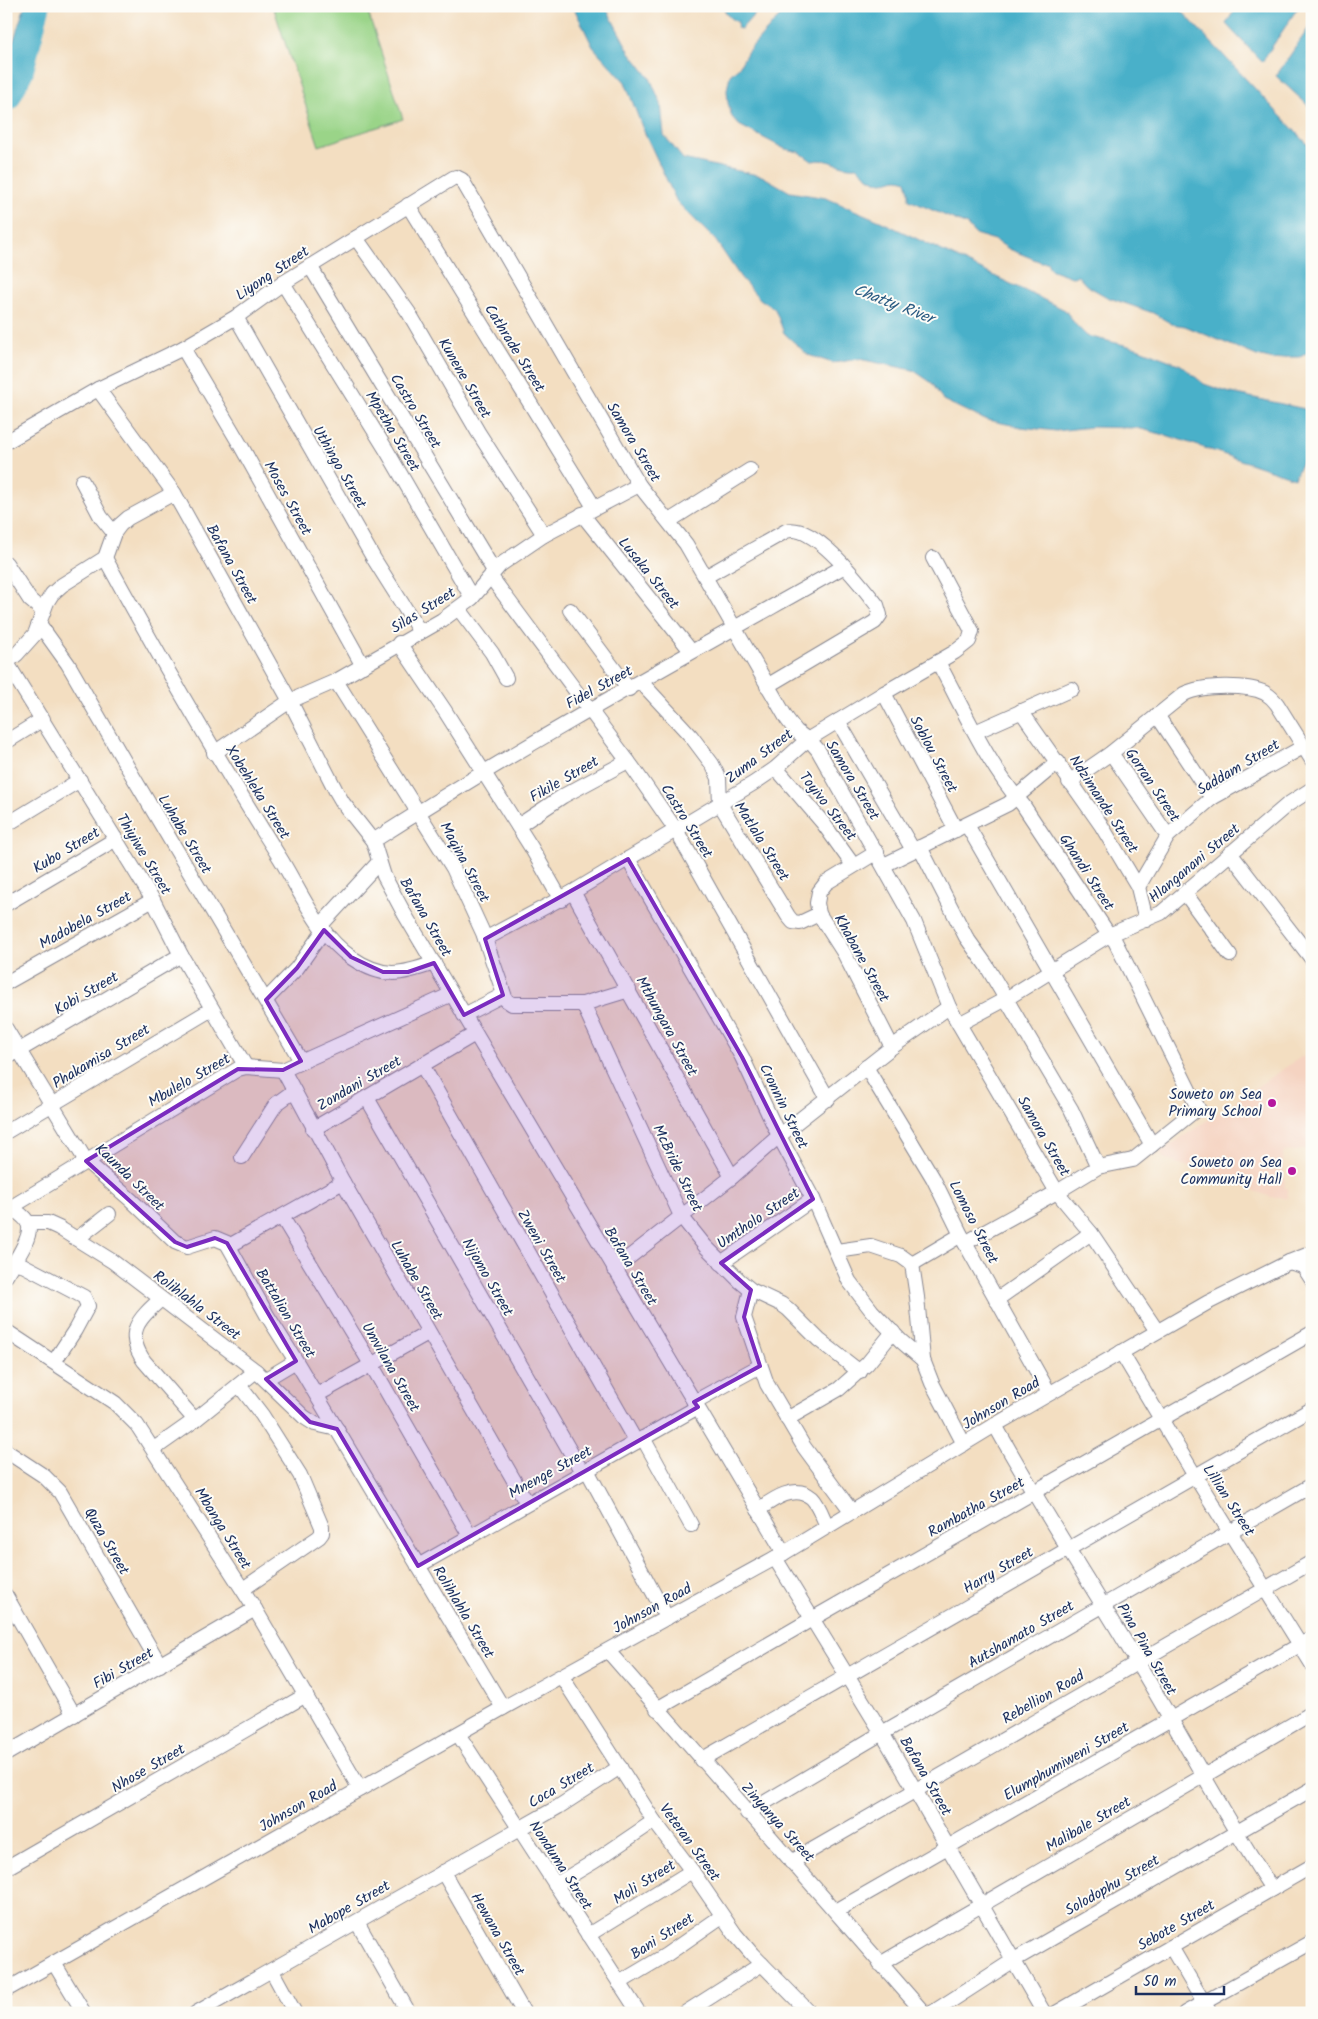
<svg xmlns="http://www.w3.org/2000/svg" width="1318" height="2019" viewBox="0 0 1318 2019" font-family="Kalam,sans-serif">
  <style>
    .built { fill: #f5d3c1 }
    .green { fill: #9ad488; stroke: #5a8273 }
    .water { fill: #4ab0c9; stroke: #327094 }
    .lines { fill: none; stroke-linecap: round; stroke-linejoin: round }
    .river { stroke: #4ab0c9; stroke-width: 21 }
    .minor-casing { stroke: #878690; stroke-width: 16 }
    .minor { stroke: #fff; stroke-width: 14 }
    .marked { fill: #7b2cbf; fill-opacity: 0.2; stroke: #7b2cbf; stroke-width: 4; stroke-linejoin: round }
    .poi-dot { fill: #b5179e; stroke: #fdfcf7; stroke-width: 2 }
    .labels { text-anchor: middle; stroke-width: 4; stroke-linejoin: round; paint-order: stroke }
    .street-label { font-size: 15px; fill: #1b2f5e; stroke: #fdfcf7 }
    .poi-label { font-size: 15px; fill: #1b2f5e; stroke: #fdfcf7; text-anchor: end }
    .water-label { font-size: 16px; font-style: italic; fill: #2b5c83; stroke: #fdfcf7 }
  </style>
  <rect width="100%" height="100%" fill="#fdfcf7"/>
  <filter id="ink" filterUnits="userSpaceOnUse"><feTurbulence type="fractalNoise" baseFrequency=".02" numOctaves="2"/><feDisplacementMap in="SourceGraphic" scale="10" xChannelSelector="R" yChannelSelector="G"/><feConvolveMatrix kernelMatrix="1 2 1 2 8 2 1 2 1" color-interpolation-filters="sRGB"/></filter>
  <filter id="wash" filterUnits="userSpaceOnUse"><feTurbulence type="fractalNoise" baseFrequency=".0096" numOctaves="4" result="noise"/><feDisplacementMap in="SourceGraphic" scale="20" xChannelSelector="R" yChannelSelector="G"/><feGaussianBlur stdDeviation="1.12" result="paint"/><feColorMatrix in="noise" values="0 0 0 0 0 0 0 0 0 0 0 0 0 0 0 0 0 1.4 0 .05"/><feComposite in="paint" operator="in"/></filter>
  <g filter="url(#wash)">
    <rect width="100%" height="100%" fill="#f3dec1"/>
    <path class="built" d="M1312 1056V1149L1283 1152 1285 1188H1288V1198H1274L1163 1158 1160 1152 1301 1057Z"/>
    <path class="green" d="M273 6H366L403 119 319 146Z"/>
    <g class="water">
      <path d="M25 6H49L6 95C6 61 14 38 25 6Z"/>
      <path d="M573 6H605L629 51 650 78 661 104 664 135 683 159 762 176 790 192 826 198 880 221 1065 310 1075 324 1087 336 1137 348 1181 365 1204 384 1227 392 1305 409C1318 430 1305 457 1294 478L1169 436 1137 428 1091 427 1056 431 1021 427 983 419 943 400 932 383 913 370 859 359 833 363 808 355 784 333 775 309 760 299 741 278 716 241 677 202 642 127 625 82 593 47Z"/>
      <path d="M722 6H762L741 29 737 28 738 22C729 19 727 15 722 6Z"/>
      <path d="M789 6H1177L1312 149V354L1309 352 1300 357H1288L1274 360 1257 356 1185 326 1172 324 1153 313 1107 297 1086 285 1078 276 1072 277 1050 269 1047 262H1041L1009 249 995 240 975 234 967 225 909 200V191L906 181C894 176 893 182 882 182 871 182 864 173 857 167 839 169 831 157 812 161L799 152 785 149 739 125 732 117 728 103 727 90 730 75 739 67 748 51Z"/>
      <path d="M1237 6H1299L1262 62 1226 24Z"/>
      <path d="M1312 23V109L1276 76Z"/>
    </g>
    <g class="lines">
      <g class="river">
        <path d="M6 102 9 100 23 72 40 6"/>
        <path d="M1281 442 1312 452"/>
      </g>
    </g>
  </g>
  <g filter="url(#ink)">
    <g class="lines">
      <defs>
        <g id="minor">
          <path d="M408 205 594 507"/>
          <path d="M356 238 409 313 478 432 544 535"/>
          <path d="M310 266 494 571"/>
          <path d="M283 283 387 451 472 598"/>
          <path d="M236 317 374 559 420 632"/>
          <path d="M183 348 241 446 363 666"/>
          <path d="M98 389 183 348 236 317 283 283 453 178 456 177 462 180 639 485 686 544 787 719 796 731 812 743 818 750 914 921 949 1007 1057 1192 1091 1233 1157 1331"/>
          <path d="M6 442 98 389 174 493 290 701 336 791 343 803 373 841 384 876 405 915 784 1553"/>
          <path d="M82 481 101 517 114 533"/>
          <path d="M582 514 691 651"/>
          <path d="M669 521 750 470"/>
          <path d="M105 558C161 660 218 760 280 858 301 892 318 935 352 958 383 979 401 975 434 963"/>
          <path d="M6 563 30 600 43 611"/>
          <path d="M491 577 633 768 676 830 828 1099"/>
          <path d="M705 577 786 531C814 522 861 585 877 605L880 615 875 622 767 686"/>
          <path d="M459 609 492 653 506 678"/>
          <path d="M570 610 629 689"/>
          <path d="M40 625 68 664 135 780 301 1061"/>
          <path d="M399 643 445 711 531 847 561 900"/>
          <path d="M938 662C964 710 987 764 1023 805L1109 935 1115 941 1198 1108 1133 1160 1098 1167 1057 1192 965 1243"/>
          <path d="M6 663 17 654 35 634 47 602 52 594 62 585 105 558 114 533 120 525 128 518 174 493"/>
          <path d="M7 663 153 900 181 955 246 1067"/>
          <path d="M336 681 453 868 483 933 506 1000 512 1004H583L629 990"/>
          <path d="M641 682 691 736 712 764 719 778 720 804 788 916 793 922 800 923 819 914"/>
          <path d="M884 693 956 830"/>
          <path d="M1021 711 1101 825 1138 887 1146 920"/>
          <path d="M1157 715 1212 798"/>
          <path d="M838 721 913 850"/>
          <path d="M975 732 1072 689"/>
          <path d="M6 742 43 719"/>
          <path d="M214 753 290 701 336 681 442 620 472 598 500 565 544 535 639 485"/>
          <path d="M1111 753 1168 836"/>
          <path d="M776 768 823 823 853 865"/>
          <path d="M1069 782 1111 753 1184 694C1202 685 1247 684 1265 693 1270 696 1274 700 1277 704L1312 760"/>
          <path d="M6 825 80 780"/>
          <path d="M967 825 1152 1145"/>
          <path d="M518 826 563 796 628 761"/>
          <path d="M373 841C526 743 685 656 843 567"/>
          <path d="M920 847 966 937 986 965 1071 1109 1098 1167"/>
          <path d="M877 852 826 883 819 892 817 903 819 914 844 953 892 1047"/>
          <path d="M1230 853 1312 959"/>
          <path d="M628 859 742 1057 779 1136 813 1199 849 1281 872 1311 901 1341 923 1360 932 1383 964 1444"/>
          <path d="M884 865 1008 804 1058 762"/>
          <path d="M1138 887 1168 836 1212 798 1303 747"/>
          <path d="M573 892 732 1177"/>
          <path d="M1185 893 1230 955"/>
          <path d="M6 904 116 839"/>
          <path d="M321 925 379 862"/>
          <path d="M485 939 573 892 754 783 776 768 807 740 884 693 955 652 969 641 972 631 933 558"/>
          <path d="M6 983 153 900"/>
          <path d="M266 1000 297 968 324 930"/>
          <path d="M583 1004 681 1216 705 1246 740 1281 751 1290 781 1304 788 1309 819 1340 860 1372"/>
          <path d="M464 1015 503 995"/>
          <path d="M959 1024 1006 999 1109 935 1161 913 1287 805 1312 789"/>
          <path d="M6 1029 86 1161 131 1200 175 1242 187 1247 215 1238 227 1243 267 1315 296 1361 503 1708"/>
          <path d="M6 1058 181 955"/>
          <path d="M422 1065 636 1442"/>
          <path d="M866 1067 933 1178 965 1243 1049 1393"/>
          <path d="M283 1070 343 1182 527 1503"/>
          <path d="M367 1098 582 1472"/>
          <path d="M313 1129 475 1034"/>
          <path d="M6 1132 212 1009"/>
          <path d="M242 1157 276 1104 294 1091"/>
          <path d="M6 1205C13 1209 24 1215 28 1223 34 1236 13 1264 6 1276"/>
          <path d="M10 1208 238 1069 246 1067 283 1070 452 994"/>
          <path d="M282 1217 371 1364 470 1536"/>
          <path d="M28 1223H48L59 1228 112 1261 256 1371 304 1417 315 1424 337 1429"/>
          <path d="M78 1238 109 1214"/>
          <path d="M229 1246 343 1182"/>
          <path d="M837 1251 871 1246 901 1256 912 1264"/>
          <path d="M15 1261 84 1297 88 1306 75 1330 54 1362"/>
          <path d="M1289 1262 1303 1266 1312 1280"/>
          <path d="M721 1263 813 1199"/>
          <path d="M912 1264 917 1297 923 1360"/>
          <path d="M912 1264 961 1235"/>
          <path d="M614 1269 732 1177 779 1136 892 1047 949 1007"/>
          <path d="M751 1290 744 1317 767 1384 804 1447 852 1512"/>
          <path d="M161 1299C139 1319 124 1332 144 1361L195 1420"/>
          <path d="M996 1300 1091 1233"/>
          <path d="M6 1331 115 1403 137 1425 255 1609 360 1789"/>
          <path d="M1121 1352 1195 1476 1312 1664"/>
          <path d="M266 1379 296 1361"/>
          <path d="M239 1385 262 1415 300 1475 322 1527V1533L319 1537 243 1589"/>
          <path d="M317 1395 428 1333"/>
          <path d="M694 1402 760 1366"/>
          <path d="M787 1419 839 1389 867 1364 893 1332"/>
          <path d="M995 1425C1039 1505 1089 1581 1136 1660 1182 1736 1223 1814 1272 1889"/>
          <path d="M643 1438 691 1525"/>
          <path d="M154 1449 195 1420 256 1371"/>
          <path d="M6 1451 44 1476 60 1492 160 1665"/>
          <path d="M587 1470 667 1618"/>
          <path d="M758 1510C772 1500 795 1483 812 1498 819 1505 823 1518 827 1526"/>
          <path d="M775 1558 882 1733 1044 2013"/>
          <path d="M418 1566 698 1407"/>
          <path d="M6 1596 74 1715"/>
          <path d="M608 1651 924 2013"/>
          <path d="M562 1677 654 1821 692 1871 735 1934 752 1954 810 2013"/>
          <path d="M657 1709 812 1619 1312 1333"/>
          <path d="M458 1734 639 2013"/>
          <path d="M6 1754 255 1609"/>
          <path d="M701 1760 1312 1409"/>
          <path d="M747 1813 882 1733 1312 1485"/>
          <path d="M791 1862 1312 1562"/>
          <path d="M6 1868 306 1695"/>
          <path d="M443 1872 524 2013"/>
          <path d="M555 1885 595 1861 654 1821"/>
          <path d="M836 1911 1312 1638"/>
          <path d="M357 1922 409 2013"/>
          <path d="M588 1935 692 1871"/>
          <path d="M1171 1947 1210 2013"/>
          <path d="M54 1963 84 2013"/>
          <path d="M880 1964 1312 1713"/>
          <path d="M272 1971 295 2013"/>
          <path d="M619 1983 666 1955 722 1916"/>
          <path d="M6 1990 503 1708 784 1553 995 1425 1207 1303 1289 1262 1312 1253"/>
          <path d="M196 2013 558 1807 620 1767"/>
          <path d="M685 2013 762 1964"/>
          <path d="M932 2013 1014 1960 1312 1789"/>
          <path d="M1056 2013 1312 1866"/>
          <path d="M1185 2013 1312 1942"/>
        </g>
      </defs>
      <use href="#minor" class="minor-casing"/>
      <use href="#minor" class="minor"/>
    </g>
  </g>
  <path class="marked" d="M628 859 742 1057 813 1199 721 1263 751 1290 744 1317 760 1366 694 1402 698 1407 418 1566 337 1429 310 1422 266 1379 296 1361 227 1243 215 1238 187 1247 175 1242 86 1161 238 1069 283 1070 301 1061 266 1000 297 968 324 930 351 957 383 972H408L434 963 464 1015 503 995 485 939Z"/>
  <g class="poi-dot">
    <circle cx="1272" cy="1103" r="5"/>
    <circle cx="1292" cy="1171" r="5"/>
  </g>
  <g class="labels">
    <g class="street-label">
      <text transform="translate(272 273) rotate(-34)" y="5">Liyong Street</text>
      <text transform="translate(515 348) rotate(58)" y="5">Cathrade Street</text>
      <text transform="translate(465 378) rotate(60)" y="5">Kunene Street</text>
      <text transform="translate(416 411) rotate(59)" y="5">Castro Street</text>
      <text transform="translate(393 431) rotate(59)" y="5">Mpetha Street</text>
      <text transform="translate(634 442) rotate(59)" y="5">Samora Street</text>
      <text transform="translate(340 467) rotate(60)" y="5">Uthingo Street</text>
      <text transform="translate(288 498) rotate(61)" y="5">Moses Street</text>
      <text transform="translate(232 564) rotate(61)" y="5">Bafana Street</text>
      <text transform="translate(649 573) rotate(51)" y="5">Lusaka Street</text>
      <text transform="translate(423 610) rotate(-32)" y="5">Silas Street</text>
      <text transform="translate(599 687) rotate(-29)" y="5">Fidel Street</text>
      <text transform="translate(934 754) rotate(62)" y="5">Soblou Street</text>
      <text transform="translate(759 756) rotate(-37)" y="5">Zuma Street</text>
      <text transform="translate(1238 767) rotate(-31)" y="5">Saddam Street</text>
      <text transform="translate(564 779) rotate(-30)" y="5">Fikile Street</text>
      <text transform="translate(853 780) rotate(59)" y="5">Samora Street</text>
      <text transform="translate(1153 785) rotate(56)" y="5">Gorran Street</text>
      <text transform="translate(258 792) rotate(58)" y="5">Xobehleka Street</text>
      <text transform="translate(1104 804) rotate(57)" y="5">Ndzimande Street</text>
      <text transform="translate(828 806) rotate(52)" y="5">Toyivo Street</text>
      <text transform="translate(687 821) rotate(58)" y="5">Castro Street</text>
      <text transform="translate(185 834) rotate(59)" y="5">Luhabe Street</text>
      <text transform="translate(762 841) rotate(58)" y="5">Matlala Street</text>
      <text transform="translate(66 850) rotate(-31)" y="5">Kubo Street</text>
      <text transform="translate(144 854) rotate(59)" y="5">Thiyiwe Street</text>
      <text transform="translate(465 862) rotate(62)" y="5">Maqina Street</text>
      <text transform="translate(1194 863) rotate(-40)" y="5">Hlanganani Street</text>
      <text transform="translate(1087 872) rotate(57)" y="5">Ghandi Street</text>
      <text transform="translate(426 917) rotate(60)" y="5">Bafana Street</text>
      <text transform="translate(85 920) rotate(-29)" y="5">Madobela Street</text>
      <text transform="translate(862 958) rotate(61)" y="5">Khabane Street</text>
      <text transform="translate(86 993) rotate(-30)" y="5">Kobi Street</text>
      <text transform="translate(667 1026) rotate(61)" y="5">Mthungara Street</text>
      <text transform="translate(101 1056) rotate(-31)" y="5">Phakamisa Street</text>
      <text transform="translate(189 1080) rotate(-30)" y="5">Mbulelo Street</text>
      <text transform="translate(359 1083) rotate(-30)" y="5">Zondani Street</text>
      <text transform="translate(784 1106) rotate(64)" y="5">Cronnin Street</text>
      <text transform="translate(1044 1136) rotate(60)" y="5">Samora Street</text>
      <text transform="translate(678 1168) rotate(64)" y="5">McBride Street</text>
      <text transform="translate(130 1177) rotate(44)" y="5">Kaunda Street</text>
      <text transform="translate(758 1218) rotate(-34)" y="5">Umtholo Street</text>
      <text transform="translate(974 1222) rotate(63)" y="5">Lomoso Street</text>
      <text transform="translate(542 1246) rotate(60)" y="5">Zweni Street</text>
      <text transform="translate(631 1266) rotate(59)" y="5">Bafana Street</text>
      <text transform="translate(488 1277) rotate(60)" y="5">Nijomo Street</text>
      <text transform="translate(417 1280) rotate(60)" y="5">Luhabe Street</text>
      <text transform="translate(197 1305) rotate(37)" y="5">Rolihlahla Street</text>
      <text transform="translate(286 1313) rotate(59)" y="5">Battalion Street</text>
      <text transform="translate(391 1367) rotate(60)" y="5">Umvilana Street</text>
      <text transform="translate(1001 1403) rotate(-31)" y="5">Johnson Road</text>
      <text transform="translate(550 1472) rotate(-29)" y="5">Mnenge Street</text>
      <text transform="translate(1229 1500) rotate(57)" y="5">Lillian Street</text>
      <text transform="translate(976 1507) rotate(-29)" y="5">Rambatha Street</text>
      <text transform="translate(223 1528) rotate(58)" y="5">Mbanga Street</text>
      <text transform="translate(107 1541) rotate(60)" y="5">Quza Street</text>
      <text transform="translate(998 1570) rotate(-30)" y="5">Harry Street</text>
      <text transform="translate(652 1608) rotate(-29)" y="5">Johnson Road</text>
      <text transform="translate(464 1612) rotate(59)" y="5">Rolihlahla Street</text>
      <text transform="translate(1021 1634) rotate(-30)" y="5">Autshamato Street</text>
      <text transform="translate(1147 1649) rotate(60)" y="5">Pina Pina Street</text>
      <text transform="translate(123 1668) rotate(-30)" y="5">Fibi Street</text>
      <text transform="translate(1043 1697) rotate(-30)" y="5">Rebellion Road</text>
      <text transform="translate(1066 1761) rotate(-30)" y="5">Elumphumiweni Street</text>
      <text transform="translate(148 1768) rotate(-30)" y="5">Nhose Street</text>
      <text transform="translate(926 1776) rotate(60)" y="5">Bafana Street</text>
      <text transform="translate(561 1785) rotate(-31)" y="5">Coca Street</text>
      <text transform="translate(298 1806) rotate(-30)" y="5">Johnson Road</text>
      <text transform="translate(778 1822) rotate(48)" y="5">Zinyanya Street</text>
      <text transform="translate(1088 1824) rotate(-30)" y="5">Malibale Street</text>
      <text transform="translate(690 1842) rotate(54)" y="5">Veteran Street</text>
      <text transform="translate(561 1865) rotate(57)" y="5">Nonduma Street</text>
      <text transform="translate(644 1882) rotate(-32)" y="5">Moli Street</text>
      <text transform="translate(1112 1885) rotate(-30)" y="5">Solodophu Street</text>
      <text transform="translate(349 1907) rotate(-30)" y="5">Mabope Street</text>
      <text transform="translate(1176 1925) rotate(-30)" y="5">Sebote Street</text>
      <text transform="translate(498 1934) rotate(60)" y="5">Hewana Street</text>
      <text transform="translate(662 1936) rotate(-33)" y="5">Bani Street</text>
    </g>
    <g class="poi-label">
      <text x="1262" y="1099">Soweto on Sea<tspan x="1262" dy="17">Primary School</tspan></text>
      <text x="1282" y="1167">Soweto on Sea<tspan x="1282" dy="17">Community Hall</tspan></text>
    </g>
    <g class="water-label">
      <text transform="translate(894 303) rotate(21)" y="6">Chatty River</text>
    </g>
  </g>
  <rect width="1318" height="2019" fill="none" stroke="#fdfcf7" stroke-width="25"/>
  <path d="M1136 1986v8h88v-8" fill="none" stroke="#1b2f5e" stroke-width="2.5"/>
  <text x="1143" y="1986" font-size="15" fill="#1b2f5e" stroke="#fdfcf7" stroke-width="4" paint-order="stroke">50 m</text>
</svg>
